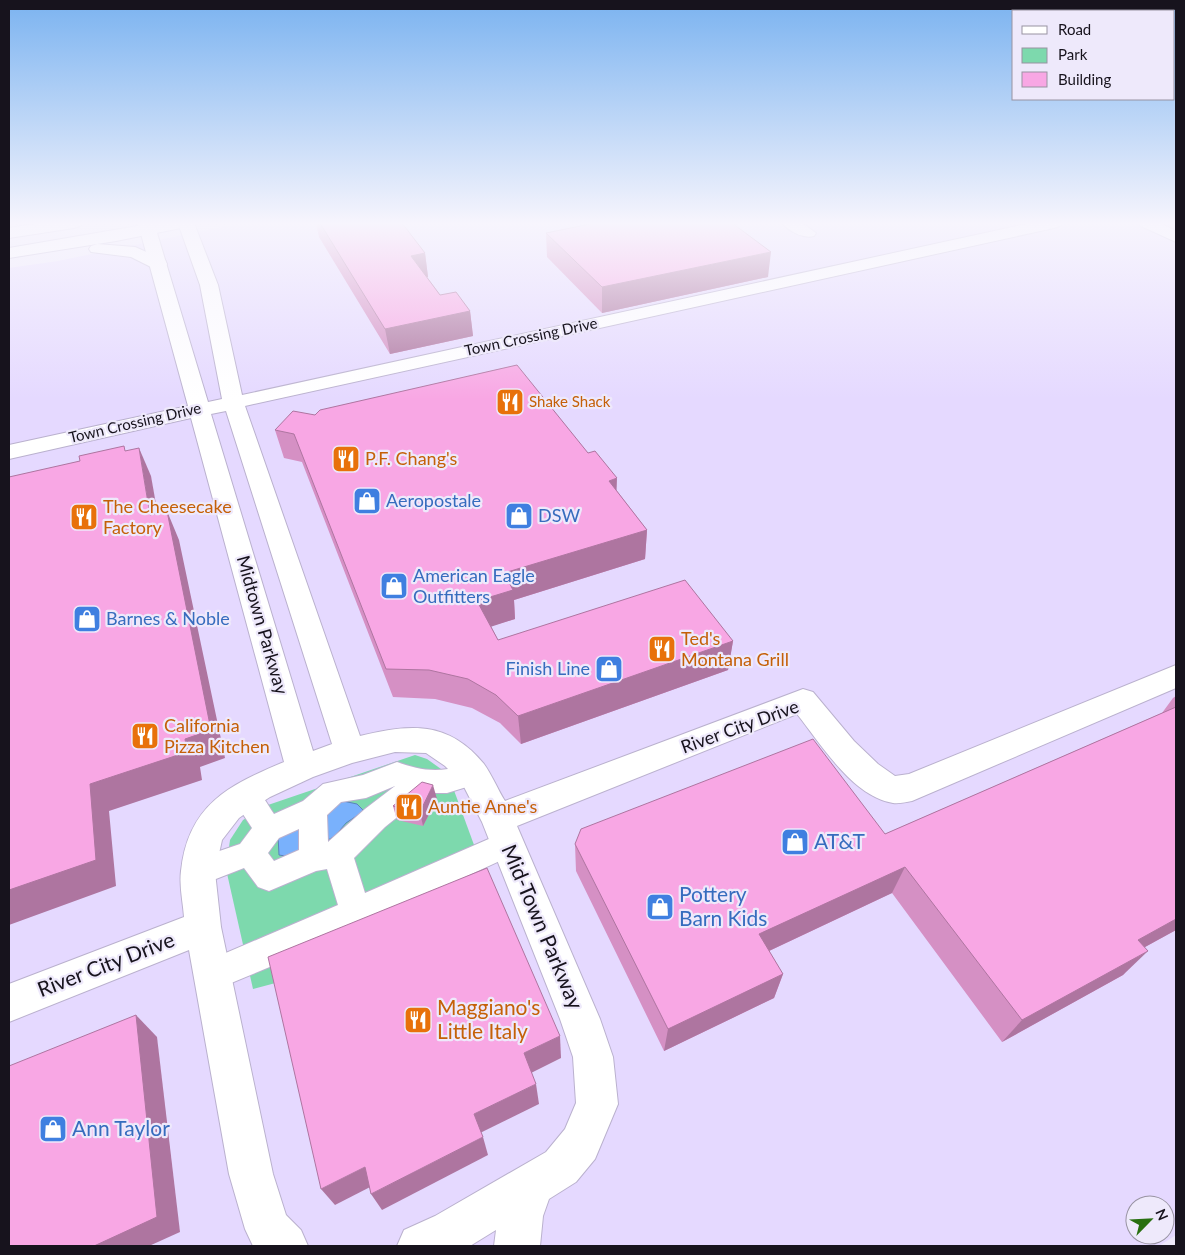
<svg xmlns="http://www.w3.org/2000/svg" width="1185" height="1255" viewBox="0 0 1185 1255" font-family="Lato,sans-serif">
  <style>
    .built { fill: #e5d9ff; fill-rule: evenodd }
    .green { fill: #7dd9ad }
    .water { fill: #79b1fc; stroke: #5c82b9 }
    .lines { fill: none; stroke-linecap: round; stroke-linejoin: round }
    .pedestrian-casing { stroke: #bab1ce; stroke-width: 2 }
    .minor-casing { stroke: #bab1ce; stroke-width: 2 }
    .secondary-casing { stroke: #bab1ce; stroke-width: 2 }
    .pedestrian { fill: #fff; fill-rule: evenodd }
    .minor { fill: #fff; fill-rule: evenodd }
    .secondary { fill: #fff; fill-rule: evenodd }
    .wall { fill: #d590c4 }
    .shaded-wall { fill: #ae75a0 }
    .building { fill: #f8a7e4; stroke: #ae75a0 }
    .labels { text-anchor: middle; stroke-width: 4.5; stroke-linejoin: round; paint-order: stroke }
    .far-street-label { font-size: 15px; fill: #17131d; stroke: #eee9fb }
    .far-food-label { font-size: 15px; fill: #c56008; stroke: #eee9fb; text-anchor: start }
    .food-label { font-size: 18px; fill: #c56008; stroke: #eee9fb; text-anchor: start }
    .shop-label { font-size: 18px; fill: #366cbe; stroke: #eee9fb; text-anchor: start }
    .street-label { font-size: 18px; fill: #17131d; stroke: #eee9fb }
    .near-shop-label { font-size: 21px; fill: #366cbe; stroke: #eee9fb; text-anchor: start }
    .near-street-label { font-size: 21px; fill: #17131d; stroke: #eee9fb }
    .near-food-label { font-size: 21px; fill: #c56008; stroke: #eee9fb; text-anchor: start }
  </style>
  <rect width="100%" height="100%" fill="#eee9fb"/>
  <path class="built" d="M241 223H1176V1235L1159 1246H9V268L58 261ZM1135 1205H1165V1235H1135Z"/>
  <path class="green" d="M415 755 427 759 448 774 492 894 283 981 253 989 226 869 230 840 243 820 268 805Z"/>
  <path class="water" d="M343 801 357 804 364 811 346 823 335 836 328 840 291 857 279 855 278 835 328 807Z"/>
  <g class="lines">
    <defs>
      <path id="pedestrian" d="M397 762C414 768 429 772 448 769 461 767 470 761 483 766L487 774 483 782 447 793H427L385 827 354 858 365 893 507 831 517 835 522 844 517 853 272 966 212 991 200 986 196 975 200 964 338 905 327 869 316 871 269 891 258 887 244 868 198 886 187 882 183 872 187 862 240 844 252 828 231 796 235 788C257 780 263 798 274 814L303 801 323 784 363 775ZM395 786 365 809 328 842 327 815 341 802 366 798ZM299 829V850L274 861 268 853 279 838Z"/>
      <g id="minor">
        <path d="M138 223H154L208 402 222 399 200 285 178 223H194L218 285 242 395 1031 223H1062L1060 226 1054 228 245 406 360 736C410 724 448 720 484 764 492 775 498 790 505 801L803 689 813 692 854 741 878 764 895 776 909 774 1176 665V688L912 801C906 802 899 804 893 803 852 796 821 744 797 714L517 826 600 1019 613 1057 618 1104 595 1159 576 1182 549 1199 543 1216 540 1246H494L496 1230 470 1246H397L404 1230 435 1216 546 1152 565 1129 576 1103 573 1057 560 1019 482 822 462 783 445 766 426 753 395 752 352 763 313 777 270 797 256 806 239 818 222 840 215 872 221 927 273 1174 286 1215 301 1230 308 1246H253L245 1229 229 1174 189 950 9 1022V984L184 917C183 902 179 886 181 871 188 805 229 785 284 762L191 418 9 459V445L188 406ZM226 411 332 744 313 751 211 414Z"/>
        <path d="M782 223H802L816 233 814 236C803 239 789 231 782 223Z"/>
        <path d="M1139 223H1160L1176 231V242L1141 226Z"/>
      </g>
      <g id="secondary">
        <path d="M41 223H82L80 226 74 228 9 238V228Z"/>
        <path d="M155 223H189L187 226 181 228 116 241 9 258V248Z"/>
        <path d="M97 244 135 247 165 260 167 264 165 268H153L131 257 91 252 89 249 91 246Z"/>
      </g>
    </defs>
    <use href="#pedestrian" class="pedestrian-casing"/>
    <use href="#minor" class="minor-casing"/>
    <use href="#secondary" class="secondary-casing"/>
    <use href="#pedestrian" class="pedestrian"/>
    <use href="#minor" class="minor"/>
    <use href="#secondary" class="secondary"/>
  </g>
  <g class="wall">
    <path d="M316 223H320L425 253 428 277H427L440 295 470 311 473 336 390 354 319 237Z"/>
    <path d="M546 233 768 277 602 313 547 257Z"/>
    <path d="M275 430 617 491 647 530 645 559 514 600 515 619 491 626 498 640 733 641 728 670 521 744 500 723 472 708 435 699 393 697 302 462 284 458Z"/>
    <path d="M1176 696V930L1145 947 1123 975 1002 1042 892 893 769 951 783 974 774 998 664 1051 576 871 575 844 885 834 1162 713 1173 698Z"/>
    <path d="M437 799 423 826 397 820 393 806Z"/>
  </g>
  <g class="shaded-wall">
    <path d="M771 252 768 277 602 313V287Z"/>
    <path d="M425 253 428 277 414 279 411 256Z"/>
    <path d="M470 311 473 336 390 354 385 329Z"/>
    <path d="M139 448 151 476 163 544 150 515Z"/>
    <path d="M617 478 616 507 609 481Z"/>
    <path d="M167 511 179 540 225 758 200 767 202 780 109 811 116 886 9 925V890L90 784 185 739Z"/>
    <path d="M647 530 645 559 514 600 515 619 481 630 477 601 504 573Z"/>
    <path d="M733 641 728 670 521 744 518 716Z"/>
    <path d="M433 785 437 799 423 826 420 812Z"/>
    <path d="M905 867 892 893 752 959 759 934Z"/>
    <path d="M1176 919V930L1114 964 1138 940Z"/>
    <path d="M1148 951 1123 975 1002 1042 1022 1020Z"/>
    <path d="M783 974 774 998 664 1051 668 1029Z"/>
    <path d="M136 1015 157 1037 180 1232 149 1246H94Z"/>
    <path d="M560 1036 561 1058 527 1075 524 1053Z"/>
    <path d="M536 1084 539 1104 480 1133 474 1114Z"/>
    <path d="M483 1137 488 1155 382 1210 371 1194Z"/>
    <path d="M365 1167 376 1184 335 1205 321 1189Z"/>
  </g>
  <g class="building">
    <path d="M320 223H402L425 253 411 256 440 295 456 292 470 311 385 329Z"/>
    <path d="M595 223H732L771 252 602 287 546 233Z"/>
    <path d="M517 365 588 453 595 451 617 478 609 481 647 530 504 573 513 590 477 601 498 640 685 580 733 641 518 716 496 695 468 679 429 670 386 669 294 434 275 430 293 411 315 415 320 410Z"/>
    <path d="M124 446 125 451 139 448 150 515 167 511 211 730 185 739 187 752 90 784 96 860 9 890V477L80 461 79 456Z"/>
    <path d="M1176 707V919L1138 940 1148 951 1022 1020 905 867 759 934 783 974 668 1029 575 844 581 829 813 739 885 834Z"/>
    <path d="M422 782 433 785 420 812 393 806Z"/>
    <path d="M487 868 560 1036 524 1053 536 1084 474 1114 483 1137 371 1194 365 1167 321 1189 268 957Z"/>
    <path d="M136 1015 157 1217 94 1246H9V1066Z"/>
  </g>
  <linearGradient id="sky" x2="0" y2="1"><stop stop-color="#7bb3f0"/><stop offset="0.56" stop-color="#f7f5fd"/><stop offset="1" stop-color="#f7f5fd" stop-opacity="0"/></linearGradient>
  <rect width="1185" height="399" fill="url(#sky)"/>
  <defs>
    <symbol id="restaurant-square" viewBox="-11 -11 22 22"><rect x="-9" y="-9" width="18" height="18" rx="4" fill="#e8710a" stroke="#eee9fb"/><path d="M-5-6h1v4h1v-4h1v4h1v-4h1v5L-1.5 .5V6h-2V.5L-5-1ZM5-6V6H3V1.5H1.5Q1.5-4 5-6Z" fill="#fff"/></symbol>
    <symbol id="shop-square" viewBox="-11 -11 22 22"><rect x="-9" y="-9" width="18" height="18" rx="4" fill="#3f7fe0" stroke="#eee9fb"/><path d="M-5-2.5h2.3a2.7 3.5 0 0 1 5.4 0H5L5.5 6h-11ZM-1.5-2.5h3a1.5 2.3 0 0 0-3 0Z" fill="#fff"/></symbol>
  </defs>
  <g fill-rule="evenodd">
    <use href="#restaurant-square" x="494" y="386" width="32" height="32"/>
    <use href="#restaurant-square" x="330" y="443" width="32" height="32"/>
    <use href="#shop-square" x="351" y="485" width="32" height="32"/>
    <use href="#shop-square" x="503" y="500" width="32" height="32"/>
    <use href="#restaurant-square" x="68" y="501" width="32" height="32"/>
    <use href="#shop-square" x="378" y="570" width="32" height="32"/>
    <use href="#shop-square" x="71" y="603" width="32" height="32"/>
    <use href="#restaurant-square" x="646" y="633" width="32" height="32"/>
    <use href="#shop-square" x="593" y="653" width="32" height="32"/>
    <use href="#restaurant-square" x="129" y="720" width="32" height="32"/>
    <use href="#restaurant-square" x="393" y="791" width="32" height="32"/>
    <use href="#shop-square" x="779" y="826" width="32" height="32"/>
    <use href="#shop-square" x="644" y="891" width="32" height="32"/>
    <use href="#restaurant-square" x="402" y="1004" width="32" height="32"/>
    <use href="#shop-square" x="37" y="1113" width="32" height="32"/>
  </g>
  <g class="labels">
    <g class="far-street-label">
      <text transform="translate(531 337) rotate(-12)" y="5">Town Crossing Drive</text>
      <text transform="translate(135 423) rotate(-13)" y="5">Town Crossing Drive</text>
    </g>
    <g class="far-food-label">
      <text x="529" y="407">Shake Shack</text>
    </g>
    <g class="food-label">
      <text x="365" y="465">P.F. Chang's</text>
      <text x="103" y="513">The Cheesecake<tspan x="103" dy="21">Factory</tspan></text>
      <text x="681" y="645">Ted's<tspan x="681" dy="21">Montana Grill</tspan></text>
      <text x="164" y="732">California<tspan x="164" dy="21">Pizza Kitchen</tspan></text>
      <text x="428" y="813">Auntie Anne's</text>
    </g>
    <g class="shop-label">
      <text x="386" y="507">Aeropostale</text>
      <text x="538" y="522">DSW</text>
      <text x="413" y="582">American Eagle<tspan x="413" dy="21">Outfitters</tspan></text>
      <text x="106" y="625">Barnes &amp; Noble</text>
      <text x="590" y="675" text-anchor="end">Finish Line</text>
    </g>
    <g class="street-label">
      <text transform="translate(262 625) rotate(74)" y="6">Midtown Parkway</text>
      <text transform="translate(740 727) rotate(-20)" y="6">River City Drive</text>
    </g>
    <g class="near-shop-label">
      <text x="814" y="849">AT&amp;T</text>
      <text x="679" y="902">Pottery<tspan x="679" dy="24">Barn Kids</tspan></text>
      <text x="72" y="1136">Ann Taylor</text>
    </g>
    <g class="near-street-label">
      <text transform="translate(542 927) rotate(67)" y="7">Mid-Town Parkway</text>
      <text transform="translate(106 965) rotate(-21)" y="7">River City Drive</text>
    </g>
    <g class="near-food-label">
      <text x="437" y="1015">Maggiano's<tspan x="437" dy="24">Little Italy</tspan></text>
    </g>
  </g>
  <rect width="1185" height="1255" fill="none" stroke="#17131d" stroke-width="20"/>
  <rect x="1012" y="10" width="162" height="90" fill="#eee9fb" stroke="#9893a2"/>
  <rect x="1022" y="26" width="25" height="8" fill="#ffffff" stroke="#9893a2"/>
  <text x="1058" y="35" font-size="15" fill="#17131d">Road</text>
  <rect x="1022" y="48" width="25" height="15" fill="#7dd9ad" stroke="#9893a2"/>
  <text x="1058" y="60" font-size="15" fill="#17131d">Park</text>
  <rect x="1022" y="72" width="25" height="15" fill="#f8a7e4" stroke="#9893a2"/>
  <text x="1058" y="85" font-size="15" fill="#17131d">Building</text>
  <g transform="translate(1150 1220) rotate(66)"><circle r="24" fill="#eee9fb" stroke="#9893a2"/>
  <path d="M0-4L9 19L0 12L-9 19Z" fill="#297010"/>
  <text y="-8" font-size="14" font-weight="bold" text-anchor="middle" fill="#17131d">N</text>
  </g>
</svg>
